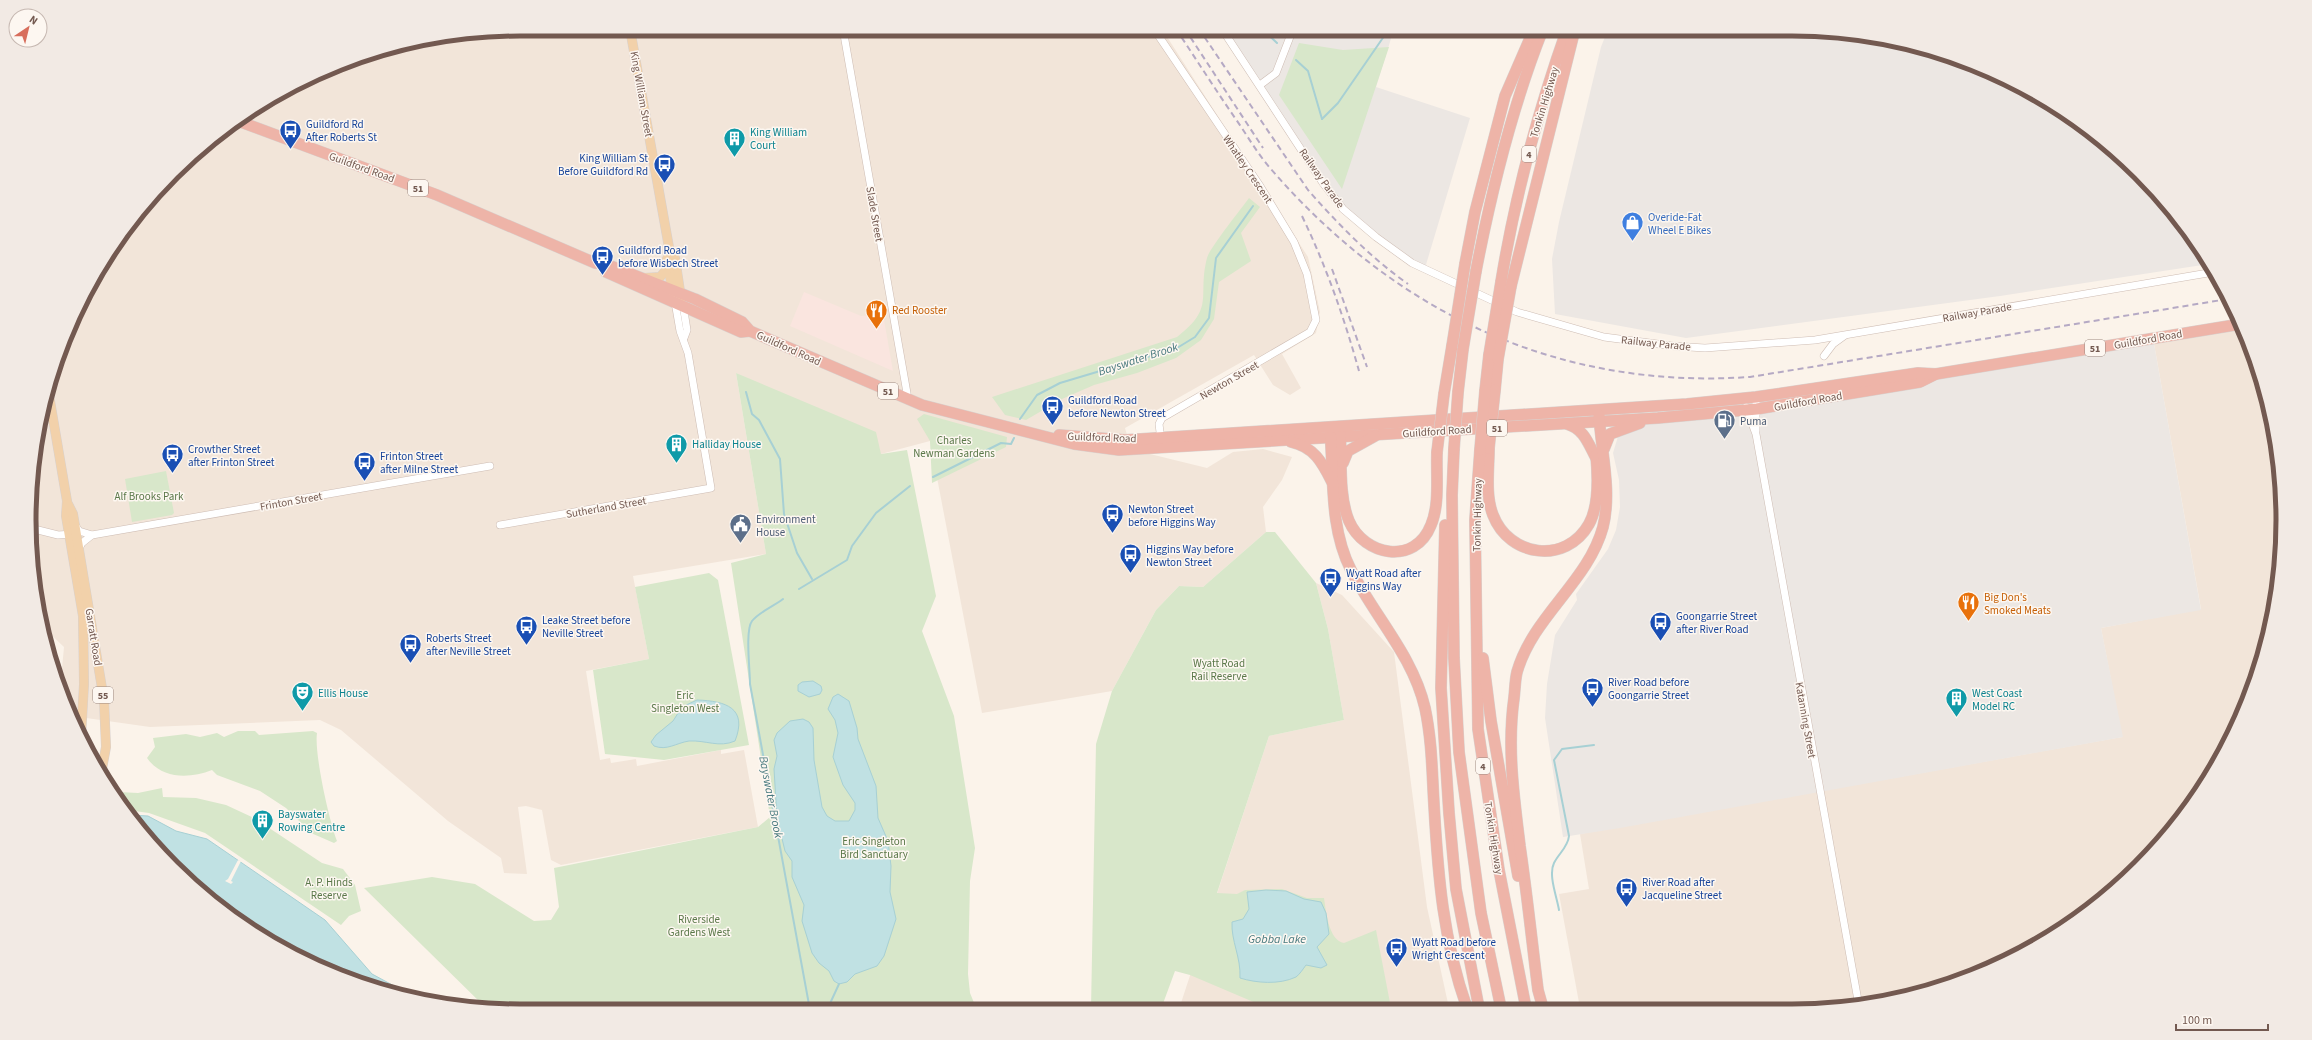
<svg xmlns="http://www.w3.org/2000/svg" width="2312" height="1040" viewBox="0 0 2312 1040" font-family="'Source Sans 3',sans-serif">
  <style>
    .residential { fill: #f2e5d9 }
    .commercial { fill: #fae5df }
    .industrial { fill: #ece7e3 }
    .green { fill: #d8e7ca }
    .water { fill: #c0e1e3; stroke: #a7d0d4 }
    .pier { fill: #fbf3ea }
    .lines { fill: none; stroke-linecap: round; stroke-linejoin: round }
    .stream { stroke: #a7d0d4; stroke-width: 2 }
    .minor-casing { stroke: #cebdb4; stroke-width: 8 }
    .major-casing { stroke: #d8d1ce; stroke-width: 10 }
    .highway-casing { stroke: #d8d1ce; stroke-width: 12 }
    .minor { stroke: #fff; stroke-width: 7 }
    .major { stroke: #f2d1aa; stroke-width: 9 }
    .highway { stroke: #eeb4a8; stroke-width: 11 }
    .rail { stroke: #b5a9c4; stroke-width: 2; stroke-dasharray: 6 4; stroke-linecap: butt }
    .highway-bridge-casing { stroke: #d8d1ce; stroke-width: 12; stroke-linecap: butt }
    .highway-bridge { stroke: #eeb4a8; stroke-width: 11 }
    .labels { text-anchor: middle; stroke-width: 3; stroke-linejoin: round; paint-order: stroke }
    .shield { fill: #fdf7f1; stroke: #9c8880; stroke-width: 1 }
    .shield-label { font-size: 10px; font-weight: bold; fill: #735950 }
    .street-label { font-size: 11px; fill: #735950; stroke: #fdf7f1 }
    .transit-label { font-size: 11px; fill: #164399; stroke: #fdf7f1; text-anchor: start }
    .culture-label { font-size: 11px; fill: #0d838f; stroke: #fdf7f1; text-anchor: start }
    .shop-label { font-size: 11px; fill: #366cbe; stroke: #fdf7f1; text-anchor: start }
    .food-label { font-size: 11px; fill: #c56008; stroke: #fdf7f1; text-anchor: start }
    .service-label { font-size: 11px; fill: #4e5e75; stroke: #fdf7f1; text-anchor: start }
    .park-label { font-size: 11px; fill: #5a7849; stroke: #fdf7f1 }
    .water-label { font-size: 12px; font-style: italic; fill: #47797e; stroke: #fdf7f1 }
    .rim { fill: none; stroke: #735950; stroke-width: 5 }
  </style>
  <rect width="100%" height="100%" fill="#fbf3ea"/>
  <g class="residential">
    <path d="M520 29H1162L1308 257 1320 312 1316 333 1282 354 1301 388 1290 395 1273 385 1254 355 1125 428 1132 453 1150 454 1207 468 1233 452 1263 449 1292 457 1282 480 1263 507 1266 532 1203 587 1179 586 1156 610 1112 691 982 713 930 441 881 454 736 373 766 554 633 576 649 659 586 671 600 760 610 758 611 763 636 759 637 766 721 750V754L744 750 758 827 561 865 551 860 542 810 526 806 518 807 527 874 504 873 501 858 448 821 341 730 320 720 150 727 72 716 60 690 64 647 43 627 33 584 29 520 38 424 55 362 95 275 151 196 196 151 275 95 362 55 424 38Z"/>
    <path d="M2241 324 2246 332 2274 424 2283 520 2274 616 2246 708 2182 819 2091 909 1980 974 1856 1007 1580 1008 1559 894 1589 889 1580 834 2122 737 2101 628 2201 609 2153 338Z"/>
    <path d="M1316 583 1342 595 1394 652 1427 907 1449 1008 1179 1009 1269 736 1344 720 1328 629Z"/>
  </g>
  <path class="commercial" d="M804 292 861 316 883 314 893 371 790 326Z"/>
  <g class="industrial">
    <path d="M1223 29H1394L1376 87 1470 118 1425 268 1345 212Z"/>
    <path d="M1608 29H1792L1888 38 1980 66 2065 112 2139 173 2200 247 2209 264 2000 296 1686 338 1555 314 1552 259 1559 222 1601 47Z"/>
    <path d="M2153 338 2201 610 2101 628 2123 737 1620 828 1563 837 1545 718 1547 684 1555 635 1577 600 1576 594 1608 549 1616 530 1620 507 1619 480 1613 453 1619 433 1617 431 1675 417Z"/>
  </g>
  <g class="green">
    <path d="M1299 43 1343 50 1389 47 1342 189 1279 95Z"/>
    <path d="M1249 198 1260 207 1241 233 1251 261 1219 282 1214 319 1201 340 1176 358 1137 373 1094 385 1062 399 1026 420 1005 415 992 397 1177 337C1216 307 1197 297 1207 258 1209 249 1241 209 1249 198Z"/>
    <path d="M736 373 876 432 881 454 907 450 936 596 922 631 954 716 975 848 970 881 968 974 970 993 977 1010 520 1011 486 1008 364 888 432 877 475 884 534 921 551 920 559 907 554 868 758 827 770 817 731 563 766 554Z"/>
    <path d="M924 414 1007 437 1006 447 932 483 930 441 917 419Z"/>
    <path d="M166 471 174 513 172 515 132 522 125 479Z"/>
    <path d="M1266 532H1275L1316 583 1328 629 1344 720 1269 736 1217 893 1237 894 1245 890 1282 889 1307 898H1324C1326 910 1328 940 1344 943L1376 930 1391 1008 1270 1009 1190 975 1175 971 1161 1009H1091L1096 744 1112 691 1156 610 1179 586 1203 587Z"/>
    <path d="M709 573 718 580 749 745 664 760 605 754 593 670 649 659 635 587Z"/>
    <path d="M238 731H255L259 735 313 731 317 733C314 753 329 820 337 841L334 843 311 833 286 808 260 791 217 775 212 770C189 779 162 779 147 758L155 747 153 738 186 734 200 737 217 733 224 737Z"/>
    <path d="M162 788 163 797 196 798 226 805 254 818 322 863 343 869 355 885 361 911 349 916 341 925 205 833 149 813 127 810 118 798 119 792 138 793Z"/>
  </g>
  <g class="water">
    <path d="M813 681 821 686 822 690 820 694 809 697 798 691V685L802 682Z"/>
    <path d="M838 694 849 701 857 728 858 739 876 786 878 818 888 841 891 866 890 892 896 919 884 956 877 966 855 974 847 982 839 984 834 981 829 971 819 963 812 953 802 921 804 905 792 877V861L785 851 777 818 774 769 777 756 774 740 777 733 790 721 803 719 809 722 813 728 814 760 822 807 827 816 835 821H849L855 810V803L843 785 833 757 838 733 835 720 828 709 833 697Z"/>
    <path d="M697 700C726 701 748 708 735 741 719 748 706 740 689 741 676 743 667 751 654 746L651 742 656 735 673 721 682 707Z"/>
    <path d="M130 815 148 816 176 831 207 839 325 920 372 974 422 1001C392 992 360 985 332 974 255 942 178 882 130 815Z"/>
    <path d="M1266 890 1286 891 1304 899 1321 902 1326 913 1329 934 1317 947 1327 965 1321 968 1306 965C1303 969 1300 974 1296 977 1279 985 1256 983 1240 978 1241 957 1231 941 1232 922L1243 919 1249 909 1247 892Z"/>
  </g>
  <path class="pier" d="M238 860 241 861 231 881 233 882 231 884 225 881 228 879Z"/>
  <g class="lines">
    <g class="stream">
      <path d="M1262 29 1277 43"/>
      <path d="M1296 60 1308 71 1322 119"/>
      <path d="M1322 119 1338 103 1389 29"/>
      <path d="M746 392 752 414 759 420 780 459 784 514 797 553 812 579"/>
      <path d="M1020 419 1037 395 1060 383 1177 348 1195 337 1209 318 1216 258 1253 206"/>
      <path d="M933 477 1001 443 1011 444 1014 438"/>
      <path d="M799 589 847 560 852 546 876 513 910 486"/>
      <path d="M783 599C774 606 759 612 752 621 745 630 750 670 750 684L810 1010"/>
      <path d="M1559 910C1557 897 1548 875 1554 863 1559 853 1568 847 1569 836L1554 760 1562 749 1594 745"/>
      <path d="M827 1010 839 984"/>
    </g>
    <defs>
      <g id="minor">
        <path d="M843 29 907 393 905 399"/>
        <path d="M1154 29 1260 186 1294 242 1307 274 1316 320 1310 332 1162 418 1159 424 1161 440"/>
        <path d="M1222 29 1323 183 1343 209 1376 237 1412 263 1517 312 1604 337 1673 346 1705 348 1815 340 2214 272"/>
        <path d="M1260 85 1276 73 1293 29"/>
        <path d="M683 305 687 330 684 338"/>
        <path d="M1824 356 1833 344 1844 336"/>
        <path d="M1756 397V431"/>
        <path d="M1746 407 1756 434 1859 1006"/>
        <path d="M75 525 79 531 92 535"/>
        <path d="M500 525 711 488 688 353 680 331 675 302"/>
        <path d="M30 528 58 535 74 534"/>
        <path d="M79 548 82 543 92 535 490 466"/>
      </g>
      <g id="major">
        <path d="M630 29 670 253 675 258 681 298"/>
        <path d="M670 253 667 259 673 294"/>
        <path d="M644 278 660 277 668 268"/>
        <path d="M48 389 67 501 66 516 83 616 84 684 81 736"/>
        <path d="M68 504 73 514 104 700 106 747 101 774"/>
      </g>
      <g id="highway">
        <path d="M238 121 437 195 595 263 606 264 695 299 742 322 750 331 922 405 1074 444 1119 450 1658 418 1757 409 1920 382 1936 374"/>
        <path d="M1465 264 1475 212 1505 96 1534 29"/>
        <path d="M1476 271C1492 188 1512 107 1543 29"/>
        <path d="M606 272 741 332 750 331"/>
        <path d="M1501 282C1515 196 1538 111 1567 29"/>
        <path d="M1511 286 1575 29"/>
        <path d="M1495 390 1498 359"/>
        <path d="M1485 391 1489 355"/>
        <path d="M1458 392 1463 349"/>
        <path d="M1444 394 1452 346"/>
        <path d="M1567 424C1584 429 1588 443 1596 458"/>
        <path d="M1340 429C1342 457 1338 495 1349 521 1364 556 1415 566 1431 525 1440 504 1436 475 1437 452"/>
        <path d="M1330 430C1334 476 1329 527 1351 570 1375 617 1413 656 1425 708 1432 741 1432 772 1434 805 1438 876 1443 940 1467 1008"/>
        <path d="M1059 435 1125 440 1687 404 1756 397 1918 373 1936 374 2241 324"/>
        <path d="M1291 442C1314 447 1322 462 1332 482"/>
        <path d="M1489 448C1489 469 1485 495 1493 515 1509 557 1566 565 1589 524 1599 506 1598 476 1596 455"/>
        <path d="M1454 449 1452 495 1454 658 1459 752 1481 913 1501 1008"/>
        <path d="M1604 449 1610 434 1640 423"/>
        <path d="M1480 450 1475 520 1478 729 1499 870 1526 1008"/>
        <path d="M1343 463 1348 451 1375 436"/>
        <path d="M1445 525 1441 688 1449 813 1456 889 1479 1008"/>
        <path d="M1483 658 1491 721 1518 876"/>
        <path d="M1543 1008 1538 990C1532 942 1527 894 1520 846 1514 797 1507 748 1514 698 1515 690 1515 680 1517 672 1533 616 1588 582 1603 527 1612 491 1601 451 1599 415"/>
      </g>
    </defs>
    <use href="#minor" class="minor-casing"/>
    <use href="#major" class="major-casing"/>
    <use href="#highway" class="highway-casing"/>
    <use href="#minor" class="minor"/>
    <use href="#major" class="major"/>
    <use href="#highway" class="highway"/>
    <g class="rail">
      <path d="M1176 29C1196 59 1215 89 1235 118 1247 135 1257 153 1270 168 1395 313 1558 390 1750 377L2228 299"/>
      <path d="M1185 29 1263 148"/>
      <path d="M1199 29 1308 190C1338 224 1371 258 1408 284"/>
      <path d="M1302 216C1326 266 1344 317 1359 371"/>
      <path d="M1332 269 1367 367"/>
    </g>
    <defs>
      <g id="highway-bridge">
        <path d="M1452 346 1465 264"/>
        <path d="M1463 349 1476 271"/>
        <path d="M1489 355 1501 282"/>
        <path d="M1498 359 1511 286"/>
        <path d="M1489 448 1495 390"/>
        <path d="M1454 449 1458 392"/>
        <path d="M1480 450 1485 391"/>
        <path d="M1437 452 1444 394"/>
      </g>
    </defs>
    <use href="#highway-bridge" class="highway-bridge-casing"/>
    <use href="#highway-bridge" class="highway-bridge"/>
  </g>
  <defs>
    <symbol id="bus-pin" viewBox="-11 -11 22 30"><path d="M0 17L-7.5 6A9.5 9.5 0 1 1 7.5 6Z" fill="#1a4fb4" stroke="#fdf7f1"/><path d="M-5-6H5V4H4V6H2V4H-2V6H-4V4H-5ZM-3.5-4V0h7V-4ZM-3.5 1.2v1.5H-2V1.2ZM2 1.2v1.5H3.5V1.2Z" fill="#fff"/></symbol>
    <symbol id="building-pin" viewBox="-11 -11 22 30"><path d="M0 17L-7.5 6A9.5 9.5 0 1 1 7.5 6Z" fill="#0f9aa8" stroke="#fdf7f1"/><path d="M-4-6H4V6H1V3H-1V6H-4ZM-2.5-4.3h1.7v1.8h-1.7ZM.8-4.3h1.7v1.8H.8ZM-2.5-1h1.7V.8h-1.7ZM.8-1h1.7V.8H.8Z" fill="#fff"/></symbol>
    <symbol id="shop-pin" viewBox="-11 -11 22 30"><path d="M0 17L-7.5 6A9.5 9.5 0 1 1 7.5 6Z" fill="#3f7fe0" stroke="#fdf7f1"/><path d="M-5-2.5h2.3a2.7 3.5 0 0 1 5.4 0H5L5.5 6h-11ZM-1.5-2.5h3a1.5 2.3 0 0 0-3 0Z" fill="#fff"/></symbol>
    <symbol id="restaurant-pin" viewBox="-11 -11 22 30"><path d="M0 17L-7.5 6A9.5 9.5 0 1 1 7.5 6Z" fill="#e8710a" stroke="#fdf7f1"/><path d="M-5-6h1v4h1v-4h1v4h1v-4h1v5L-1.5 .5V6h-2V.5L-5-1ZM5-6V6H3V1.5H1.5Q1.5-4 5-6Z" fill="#fff"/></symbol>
    <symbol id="fuel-pin" viewBox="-11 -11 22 30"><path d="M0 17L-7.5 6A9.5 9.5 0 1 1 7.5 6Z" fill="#5c6f8a" stroke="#fdf7f1"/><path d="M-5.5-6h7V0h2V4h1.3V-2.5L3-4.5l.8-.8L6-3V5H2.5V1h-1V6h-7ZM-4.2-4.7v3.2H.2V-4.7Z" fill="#fff"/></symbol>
    <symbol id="civic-pin" viewBox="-11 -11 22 30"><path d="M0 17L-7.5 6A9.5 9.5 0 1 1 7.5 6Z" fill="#5c6f8a" stroke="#fdf7f1"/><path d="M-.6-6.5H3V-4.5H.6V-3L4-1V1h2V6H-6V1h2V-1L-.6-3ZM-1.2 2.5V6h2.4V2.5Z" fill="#fff"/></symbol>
    <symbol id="theatre-pin" viewBox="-11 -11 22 30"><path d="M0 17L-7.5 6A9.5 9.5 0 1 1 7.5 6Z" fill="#0f9aa8" stroke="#fdf7f1"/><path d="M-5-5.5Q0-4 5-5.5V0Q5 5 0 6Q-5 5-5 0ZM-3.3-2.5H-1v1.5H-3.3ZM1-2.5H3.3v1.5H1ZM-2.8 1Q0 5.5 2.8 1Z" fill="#fff"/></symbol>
  </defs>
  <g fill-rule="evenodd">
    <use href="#bus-pin" x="278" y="118" width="25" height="34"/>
    <use href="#building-pin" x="722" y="126" width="25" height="34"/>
    <use href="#bus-pin" x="652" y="152" width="25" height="34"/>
    <use href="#shop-pin" x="1620" y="210" width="25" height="34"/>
    <use href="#bus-pin" x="590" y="244" width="25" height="34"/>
    <use href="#restaurant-pin" x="864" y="298" width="25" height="34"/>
    <use href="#bus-pin" x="1040" y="394" width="25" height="34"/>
    <use href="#fuel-pin" x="1712" y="408" width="25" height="34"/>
    <use href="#building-pin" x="664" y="432" width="25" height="34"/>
    <use href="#bus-pin" x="160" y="442" width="25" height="34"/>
    <use href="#bus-pin" x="352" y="450" width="25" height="34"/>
    <use href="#bus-pin" x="1100" y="502" width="25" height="34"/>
    <use href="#civic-pin" x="728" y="512" width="25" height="34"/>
    <use href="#bus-pin" x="1118" y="542" width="25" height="34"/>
    <use href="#bus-pin" x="1318" y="566" width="25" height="34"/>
    <use href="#restaurant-pin" x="1956" y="590" width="25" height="34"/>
    <use href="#bus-pin" x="1648" y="610" width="25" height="34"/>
    <use href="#bus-pin" x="514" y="614" width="25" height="34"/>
    <use href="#bus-pin" x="398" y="632" width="25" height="34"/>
    <use href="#bus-pin" x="1580" y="676" width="25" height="34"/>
    <use href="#theatre-pin" x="290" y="680" width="25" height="34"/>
    <use href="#building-pin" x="1944" y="686" width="25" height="34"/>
    <use href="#building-pin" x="250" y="808" width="25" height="34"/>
    <use href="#bus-pin" x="1614" y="876" width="25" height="34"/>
    <use href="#bus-pin" x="1384" y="936" width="25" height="34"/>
  </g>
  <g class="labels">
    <g class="shield">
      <rect x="1522" y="146" width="14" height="16" rx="3"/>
      <rect x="408" y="180" width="20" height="16" rx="3"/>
      <rect x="2085" y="340" width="20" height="16" rx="3"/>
      <rect x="878" y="383" width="20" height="16" rx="3"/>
      <rect x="1487" y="420" width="20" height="16" rx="3"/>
      <rect x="93" y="687" width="20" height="16" rx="3"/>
      <rect x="1476" y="758" width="14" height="16" rx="3"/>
    </g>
    <g class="shield-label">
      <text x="1529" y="158">4</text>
      <text x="418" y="192">51</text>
      <text x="2095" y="352">51</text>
      <text x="888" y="395">51</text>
      <text x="1497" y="432">51</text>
      <text x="103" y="699">55</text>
      <text x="1483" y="770">4</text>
    </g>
    <g class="street-label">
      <text transform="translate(642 94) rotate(80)" y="4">King William Street</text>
      <text transform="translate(1544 102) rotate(-73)" y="4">Tonkin Highway</text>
      <text transform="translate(362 167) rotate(20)" y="4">Guildford Road</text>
      <text transform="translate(1248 169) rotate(56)" y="4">Whatley Crescent</text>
      <text transform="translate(1322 178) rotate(55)" y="4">Railway Parade</text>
      <text transform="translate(875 214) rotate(80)" y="4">Slade Street</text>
      <text transform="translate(1977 312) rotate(-10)" y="4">Railway Parade</text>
      <text transform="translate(2148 339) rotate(-10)" y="4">Guildford Road</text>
      <text transform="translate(1656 343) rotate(6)" y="4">Railway Parade</text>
      <text transform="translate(789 348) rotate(24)" y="4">Guildford Road</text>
      <text transform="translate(1229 380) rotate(-30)" y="4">Newton Street</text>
      <text transform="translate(1808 401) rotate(-10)" y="4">Guildford Road</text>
      <text transform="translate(1437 431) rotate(-4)" y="4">Guildford Road</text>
      <text transform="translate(1102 437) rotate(2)" y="4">Guildford Road</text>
      <text transform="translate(291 501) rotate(-10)" y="4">Frinton Street</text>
      <text transform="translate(606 507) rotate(-10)" y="4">Sutherland Street</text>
      <text transform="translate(1477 515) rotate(-89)" y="4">Tonkin Highway</text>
      <text transform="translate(94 637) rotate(81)" y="4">Garratt Road</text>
      <text transform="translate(1806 720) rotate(80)" y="4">Katanning Street</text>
      <text transform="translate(1494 838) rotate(81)" y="4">Tonkin Highway</text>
    </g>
    <g class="transit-label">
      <text x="306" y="128">Guildford Rd<tspan x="306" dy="13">After Roberts St</tspan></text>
      <text x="648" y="162" text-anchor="end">King William St<tspan x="648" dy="13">Before Guildford Rd</tspan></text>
      <text x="618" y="254">Guildford Road<tspan x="618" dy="13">before Wisbech Street</tspan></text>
      <text x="1068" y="404">Guildford Road<tspan x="1068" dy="13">before Newton Street</tspan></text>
      <text x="188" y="453">Crowther Street<tspan x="188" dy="13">after Frinton Street</tspan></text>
      <text x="380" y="460">Frinton Street<tspan x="380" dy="13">after Milne Street</tspan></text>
      <text x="1128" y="513">Newton Street<tspan x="1128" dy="13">before Higgins Way</tspan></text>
      <text x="1146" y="553">Higgins Way before<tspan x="1146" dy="13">Newton Street</tspan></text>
      <text x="1346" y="577">Wyatt Road after<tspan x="1346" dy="13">Higgins Way</tspan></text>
      <text x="1676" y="620">Goongarrie Street<tspan x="1676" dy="13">after River Road</tspan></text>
      <text x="542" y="624">Leake Street before<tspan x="542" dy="13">Neville Street</tspan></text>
      <text x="426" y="642">Roberts Street<tspan x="426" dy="13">after Neville Street</tspan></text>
      <text x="1608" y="686">River Road before<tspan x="1608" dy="13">Goongarrie Street</tspan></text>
      <text x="1642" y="886">River Road after<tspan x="1642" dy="13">Jacqueline Street</tspan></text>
      <text x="1412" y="946">Wyatt Road before<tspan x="1412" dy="13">Wright Crescent</tspan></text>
    </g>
    <g class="culture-label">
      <text x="750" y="136">King William<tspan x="750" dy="13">Court</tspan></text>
      <text x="692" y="448">Halliday House</text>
      <text x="318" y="697">Ellis House</text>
      <text x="1972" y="697">West Coast<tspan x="1972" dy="13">Model RC</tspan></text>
      <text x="278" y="818">Bayswater<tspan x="278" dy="13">Rowing Centre</tspan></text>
    </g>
    <g class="shop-label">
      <text x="1648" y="221">Overide-Fat<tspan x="1648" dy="13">Wheel E Bikes</tspan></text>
    </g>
    <g class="food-label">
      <text x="892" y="314">Red Rooster</text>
      <text x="1984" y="601">Big Don's<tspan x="1984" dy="13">Smoked Meats</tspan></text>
    </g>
    <g class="service-label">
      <text x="1740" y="425">Puma</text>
      <text x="756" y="523">Environment<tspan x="756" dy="13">House</tspan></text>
    </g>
    <g class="park-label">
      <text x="954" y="444">Charles<tspan x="954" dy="13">Newman Gardens</tspan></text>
      <text x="149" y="500">Alf Brooks Park</text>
      <text x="1219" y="667">Wyatt Road<tspan x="1219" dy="13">Rail Reserve</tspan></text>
      <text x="685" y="699">Eric<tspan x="685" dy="13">Singleton West</tspan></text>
      <text x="874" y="845">Eric Singleton<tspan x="874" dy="13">Bird Sanctuary</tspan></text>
      <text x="329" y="886">A. P. Hinds<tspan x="329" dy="13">Reserve</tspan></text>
      <text x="699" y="923">Riverside<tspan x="699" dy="13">Gardens West</tspan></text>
    </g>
    <g class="water-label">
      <text transform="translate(1138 359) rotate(-18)" y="4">Bayswater Brook</text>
      <text transform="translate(771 797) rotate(79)" y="4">Bayswater Brook</text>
      <text x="1277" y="943">Gobba Lake</text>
    </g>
  </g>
  <path d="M0 0H2312V1040H0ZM520 36H1792A484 484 0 0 1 2276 520V520A484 484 0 0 1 1792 1004H520A484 484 0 0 1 36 520V520A484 484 0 0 1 520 36Z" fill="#f2eae4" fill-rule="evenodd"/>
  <path class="rim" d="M520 36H1792A484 484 0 0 1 2276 520V520A484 484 0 0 1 1792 1004H520A484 484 0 0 1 36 520V520A484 484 0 0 1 520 36Z"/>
  <g transform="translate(28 28) rotate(35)"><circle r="19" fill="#fdf7f1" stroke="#c6b8b1"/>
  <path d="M0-3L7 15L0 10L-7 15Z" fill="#d86e5c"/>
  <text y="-6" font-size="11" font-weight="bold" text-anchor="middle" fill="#735950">N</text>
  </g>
  <path d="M2176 1024v6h92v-6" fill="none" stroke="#735950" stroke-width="2"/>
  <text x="2182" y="1024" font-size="12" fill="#735950" stroke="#fdf7f1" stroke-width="3" paint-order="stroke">100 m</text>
</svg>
